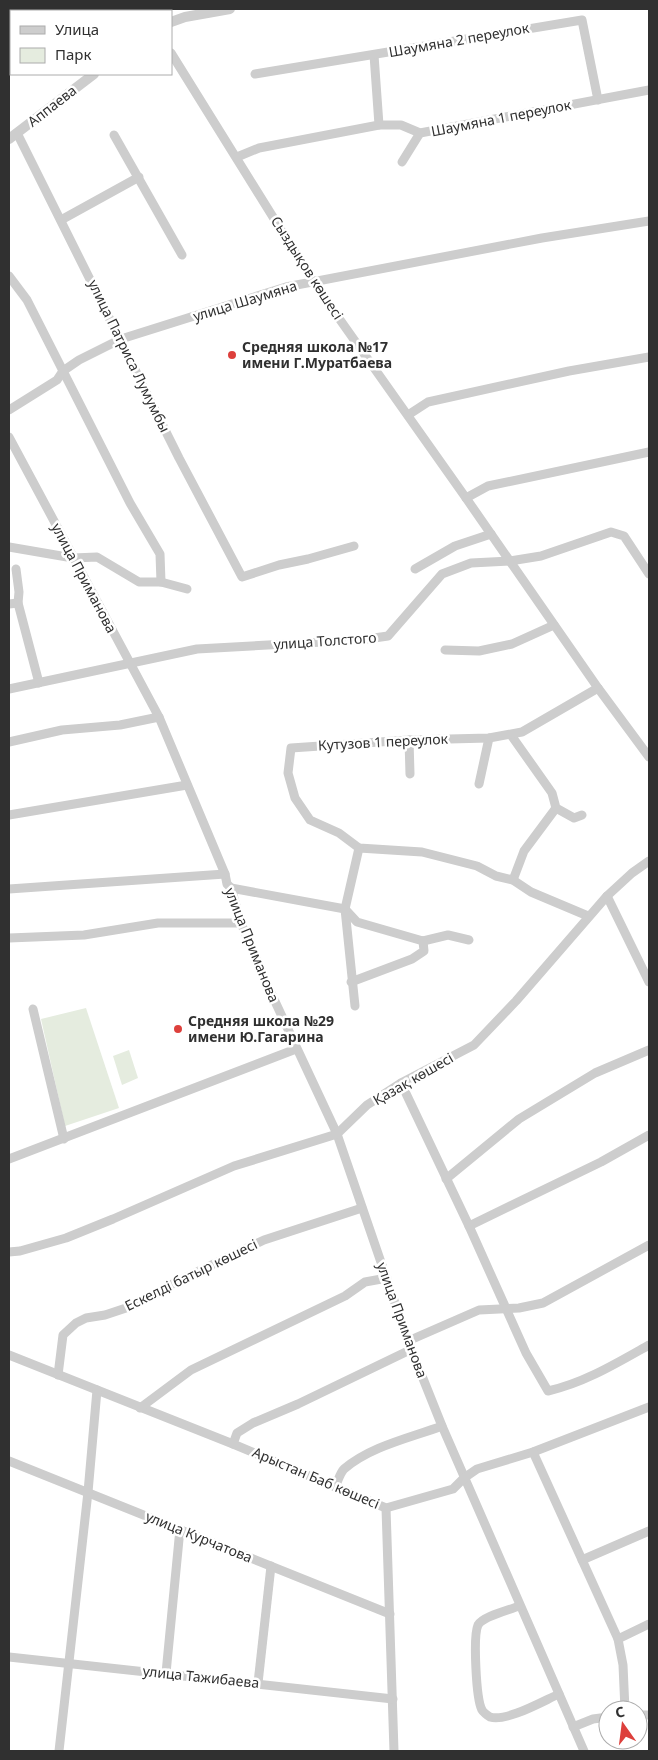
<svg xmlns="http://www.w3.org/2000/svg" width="658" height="1760" viewBox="0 0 658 1760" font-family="'Noto Sans',sans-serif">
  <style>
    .green { fill: #e5ecdf }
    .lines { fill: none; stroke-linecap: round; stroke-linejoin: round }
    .minor { stroke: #cdcdcd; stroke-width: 9 }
    .tertiary { stroke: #cdcdcd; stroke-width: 10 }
    .poi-dot { fill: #dd403c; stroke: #fff; stroke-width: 2 }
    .labels { text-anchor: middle; stroke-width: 5; stroke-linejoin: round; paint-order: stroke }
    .street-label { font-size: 14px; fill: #303030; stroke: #fff }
    .poi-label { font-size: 14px; font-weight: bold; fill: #303030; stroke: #fff; text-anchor: start }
  </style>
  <rect width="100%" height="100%" fill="#fff"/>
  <g class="green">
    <path d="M86 1008 119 1108 65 1126 41 1019Z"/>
    <path d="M129 1050 138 1078 122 1085 113 1056Z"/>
  </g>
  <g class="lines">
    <g class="minor">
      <path d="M142 9 144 11"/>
      <path d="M171 53 314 283 466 498 598 688 649 757"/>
      <path d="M374 55 379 125"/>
      <path d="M255 74 582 20 598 100"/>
      <path d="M17 133 179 458 242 577 279 565 308 559 354 546"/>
      <path d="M114 135 182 255"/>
      <path d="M237 157 259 148 379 125H401L420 133 649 90"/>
      <path d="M402 162 420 133"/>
      <path d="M61 220 139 177"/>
      <path d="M9 276 27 300 130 503 160 554 161 582"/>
      <path d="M9 410 57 380 63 371 79 360 121 339 286 287 542 238 649 221"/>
      <path d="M408 415 428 402 569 371 649 357"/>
      <path d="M9 437 159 717 225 874 227 884 231 888 241 923 265 980 337 1134 408 1341 442 1426 584 1751"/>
      <path d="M466 498 488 486 649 452"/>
      <path d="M9 547 73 558 97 557 139 582H161L187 589"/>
      <path d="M16 569 19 592 18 603"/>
      <path d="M415 569 455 546 491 534"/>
      <path d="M9 604 18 603 39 683"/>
      <path d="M445 650 479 651 512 644 554 625"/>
      <path d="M9 689 197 649 360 640 388 636 442 574 471 563 510 561 541 556 611 532 624 536 649 574"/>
      <path d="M511 735 552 793 556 808 574 818 582 815"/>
      <path d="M409 740 410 774"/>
      <path d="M9 742 62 730 120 725 159 717"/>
      <path d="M479 784 489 738"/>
      <path d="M9 815 187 785"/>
      <path d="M513 880 524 851 556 808"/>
      <path d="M231 888 345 909 357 922 423 941 448 935 469 940"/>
      <path d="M9 889 225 874"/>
      <path d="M607 896 649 982"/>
      <path d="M588 916 531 892 513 880 496 876 477 866 422 852 359 848 339 833 310 820 295 798 288 773 291 748 409 740 489 738 522 732 598 688"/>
      <path d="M9 938 84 935 158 923H241"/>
      <path d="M351 982 412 959 424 951 423 941"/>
      <path d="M355 1006 345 909 359 848"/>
      <path d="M33 1009 64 1139"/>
      <path d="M401 1083 469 1226 526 1353 548 1391C584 1383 617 1363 649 1345"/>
      <path d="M9 1159 296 1049"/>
      <path d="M446 1179 519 1119 595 1073 649 1050"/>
      <path d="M469 1226 601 1162 649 1135"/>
      <path d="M9 1252 20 1251 66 1238 113 1219 234 1166 337 1134 367 1105 401 1083 474 1045 516 1001 607 896 632 873 649 861"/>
      <path d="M408 1341 479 1310 519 1308 543 1303 649 1245"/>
      <path d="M9 1355 233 1444 386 1508 453 1489 464 1478 477 1469 533 1452 649 1407"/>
      <path d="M58 1375 63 1335 76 1323 86 1318 105 1315 135 1305 176 1282 264 1240 362 1208"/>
      <path d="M140 1408 191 1370 345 1296 365 1282 387 1278"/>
      <path d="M233 1444 237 1433 253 1423 298 1404 412 1349"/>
      <path d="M533 1452 618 1639 623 1665 625 1710"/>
      <path d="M9 1461 390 1614"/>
      <path d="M335 1487C338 1481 340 1473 344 1469 371 1446 410 1438 442 1426"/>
      <path d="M386 1508 394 1751"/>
      <path d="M582 1560 649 1531"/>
      <path d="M519 1606C510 1610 483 1616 478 1625 473 1636 476 1699 482 1710 483 1712 488 1716 490 1717 507 1722 543 1701 559 1694"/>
      <path d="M618 1639 649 1624"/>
      <path d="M9 1657 393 1699"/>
      <path d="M166 1673 180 1529"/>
      <path d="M258 1683 271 1566"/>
      <path d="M638 1715H649"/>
      <path d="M573 1727 593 1719 608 1717"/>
      <path d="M59 1751 88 1492 97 1390"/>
    </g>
    <g class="tertiary">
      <path d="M171 22 185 17 230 9"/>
      <path d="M9 139 94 74"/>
    </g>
  </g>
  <g class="poi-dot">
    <circle cx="232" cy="355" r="5"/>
    <circle cx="178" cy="1029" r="5"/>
  </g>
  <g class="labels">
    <g class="street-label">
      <text transform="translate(459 40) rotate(-10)" y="5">Шаумяна 2 переулок</text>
      <text transform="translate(52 106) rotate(-38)" y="5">Аппаева</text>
      <text transform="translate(501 118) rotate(-11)" y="5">Шаумяна 1 переулок</text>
      <text transform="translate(307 268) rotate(57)" y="5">Сыздықов көшесі</text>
      <text transform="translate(245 301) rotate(-17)" y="5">улица Шаумяна</text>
      <text transform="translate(129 356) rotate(64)" y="5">улица Патриса Лумумбы</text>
      <text transform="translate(84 578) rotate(62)" y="5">улица Приманова</text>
      <text transform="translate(325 641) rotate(-4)" y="5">улица Толстого</text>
      <text transform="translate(383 742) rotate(-3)" y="5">Кутузов 1 переулок</text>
      <text transform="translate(252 945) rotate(68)" y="5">улица Приманова</text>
      <text transform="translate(413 1079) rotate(-30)" y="5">Қазақ көшесі</text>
      <text transform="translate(191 1275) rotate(-26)" y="5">Ескелді батыр көшесі</text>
      <text transform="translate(402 1320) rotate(70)" y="5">улица Приманова</text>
      <text transform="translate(316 1478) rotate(23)" y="5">Арыстан Баб көшесі</text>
      <text transform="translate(199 1537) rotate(22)" y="5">улица Курчатова</text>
      <text transform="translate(201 1677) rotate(6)" y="5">улица Тажибаева</text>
    </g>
    <g class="poi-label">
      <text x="242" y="352">Средняя школа №17<tspan x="242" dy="16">имени Г.Муратбаева</tspan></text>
      <text x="188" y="1026">Средняя школа №29<tspan x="188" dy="16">имени Ю.Гагарина</tspan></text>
    </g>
  </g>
  <rect width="658" height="1760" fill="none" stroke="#303030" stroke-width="20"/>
  <rect x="10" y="10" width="162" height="65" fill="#ffffff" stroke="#acacac"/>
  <rect x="20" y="26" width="25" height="8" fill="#cdcdcd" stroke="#acacac"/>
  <text x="55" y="35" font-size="15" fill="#303030">Улица</text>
  <rect x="20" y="48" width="25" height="15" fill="#e5ecdf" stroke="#acacac"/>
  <text x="55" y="60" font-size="15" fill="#303030">Парк</text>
  <g transform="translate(623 1725) rotate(346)"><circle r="24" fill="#ffffff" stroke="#acacac"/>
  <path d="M0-4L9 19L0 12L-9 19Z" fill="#dd403c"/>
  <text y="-8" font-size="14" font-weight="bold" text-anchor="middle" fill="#303030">С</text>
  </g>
</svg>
